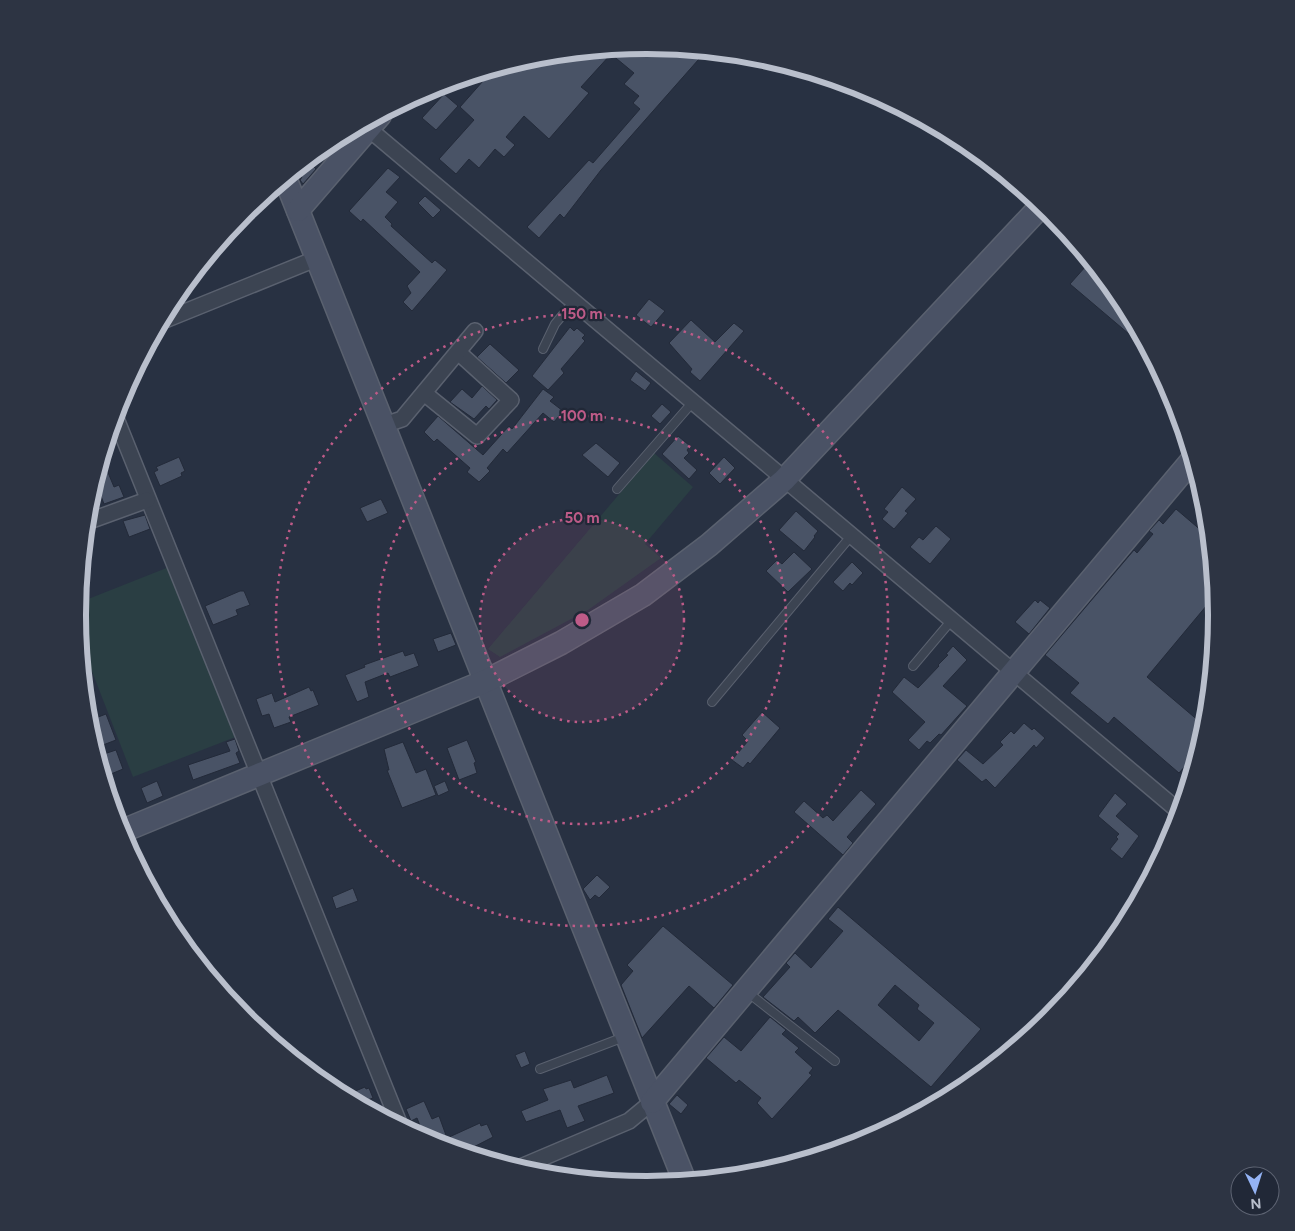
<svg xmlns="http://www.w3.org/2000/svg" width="1295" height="1231" viewBox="0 0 1295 1231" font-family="Figtree,sans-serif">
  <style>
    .green { fill: #2a3e43 }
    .building { fill: #495366; stroke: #232a39; fill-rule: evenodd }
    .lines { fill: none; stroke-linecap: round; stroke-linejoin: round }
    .lane-casing { stroke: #5a616f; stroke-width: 10 }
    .street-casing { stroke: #5a616f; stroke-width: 18 }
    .secondary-casing { stroke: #5a616f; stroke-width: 25 }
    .lane { stroke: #3c4452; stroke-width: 8 }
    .street { stroke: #3c4452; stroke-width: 15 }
    .secondary { stroke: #4a5265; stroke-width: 22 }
    .ring { fill: none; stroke: #be5b88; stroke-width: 2.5; stroke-dasharray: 2.5 5 }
    .rim { fill: none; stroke: #b9bfcc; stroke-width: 6 }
    .centre { fill: #be5b88; stroke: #212837; stroke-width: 2.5 }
    .ring-label { font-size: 15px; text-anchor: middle; font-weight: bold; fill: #be5b88; stroke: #212837; stroke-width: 4.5; stroke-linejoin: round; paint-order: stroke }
  </style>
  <rect width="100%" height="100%" fill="#283142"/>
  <g class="green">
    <path d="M654 453 693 487 645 544 661 558 588 610 500 657 488 649Z"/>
    <path d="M169 567 238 736 133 777 79 638 78 603Z"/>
  </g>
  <g class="building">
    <path d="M648 45 706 51 601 170 564 218 560 214 539 238 527 227 589 160 593 163 640 109 633 103 639 96 624 84 634 73 611 54 581 87 589 93 549 139 524 116 506 137 515 145 504 157 495 149 479 168 469 159 456 174 439 159 474 120 460 107 483 81 476 74 536 56Z"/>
    <path d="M444 94 458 106 436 130 422 118Z"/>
    <path d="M308 161 316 169 303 184 300 180 302 177 297 173Z"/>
    <path d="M388 168 400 177 386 192 398 202 385 217 392 224 391 226 432 263 435 260 447 270 412 311 403 302 411 293 407 286 420 272 363 219 361 222 349 211Z"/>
    <path d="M425 196 441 210 433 218 418 203Z"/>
    <path d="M1086 266 1097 276 1100 272 1122 299 1149 351 1070 284Z"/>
    <path d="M649 299 665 311 651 327 636 315Z"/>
    <path d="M691 320 715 342 734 323 744 331 700 381 690 372 692 369 669 343Z"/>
    <path d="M570 327 574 331 577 328 585 335 582 338 585 341 561 369 564 373 548 390 532 376Z"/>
    <path d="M490 344 519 370 506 383 477 357Z"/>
    <path d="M636 371 651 383 645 391 630 380Z"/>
    <path d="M482 386 497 400 489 409 486 406 474 419 450 402 462 389 472 398Z"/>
    <path d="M543 389 554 397 550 401 563 411 554 422 543 413 507 453 503 449 487 468 490 471 479 482 467 472 470 468 437 439 434 442 424 432 438 416 483 455 509 426 512 429Z"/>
    <path d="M662 404 671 412 660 424 651 416Z"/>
    <path d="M678 436 690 446 687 450 689 453 684 458 697 470 689 479 662 454Z"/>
    <path d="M596 443 620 463 608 477 582 455Z"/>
    <path d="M179 457 185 471 181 473 182 476 160 486 154 472 158 470 156 467Z"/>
    <path d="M724 457 735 468 720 484 709 473Z"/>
    <path d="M102 458 114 487 119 485 124 497 104 504 95 480Z"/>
    <path d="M902 487 916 499 905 511 908 513 894 529 882 519 888 512 884 509Z"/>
    <path d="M381 499 388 513 367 522 360 508Z"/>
    <path d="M1176 509 1210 538 1216 599 1210 607 1207 605 1147 677 1207 728 1201 748 1179 773 1114 717 1108 724 1070 693 1079 683 1045 655 1134 550 1137 553 1153 534 1149 531 1159 520 1163 524Z"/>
    <path d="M796 511 818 531 814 536 815 537 804 551 779 530Z"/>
    <path d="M145 515 150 529 129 537 123 521Z"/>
    <path d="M936 526 951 539 930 564 910 547 919 537 923 540Z"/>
    <path d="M794 552 812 569 788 592 766 571 777 560 782 564Z"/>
    <path d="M852 562 863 573 852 585 850 583 843 591 833 582Z"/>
    <path d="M240 591H244L250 605 236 610 238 615 213 625 205 606Z"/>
    <path d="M1035 600 1038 603 1040 600 1050 608 1029 634 1015 622Z"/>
    <path d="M451 633 456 645 438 652 433 639Z"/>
    <path d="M953 646 967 660 943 686 967 706 941 735 939 734 930 743 927 741 919 750 908 740 925 722 892 692 904 677 918 688 939 666 938 665 948 655 946 654Z"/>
    <path d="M403 651 405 656 414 653 419 666 390 677 388 673 365 682 369 697 357 702 345 675 365 667 364 665Z"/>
    <path d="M309 687 311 691 313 690 319 705 289 717 291 722 274 728 269 714 262 716 256 699 272 693 275 702Z"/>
    <path d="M762 712 780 728 750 764 748 762 743 768 732 760 748 741 742 735Z"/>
    <path d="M106 714 116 740 103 745 93 719Z"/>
    <path d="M1024 723 1032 730 1034 728 1045 738 1036 748 1034 745 995 788 986 779 982 782 957 760 966 750 983 764 1003 745 1000 742 1011 731 1014 734Z"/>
    <path d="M235 739 239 751 236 753 240 763 193 780 188 765 230 751 226 742Z"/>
    <path d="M467 740 476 762 474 763 477 773 459 780 447 748Z"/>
    <path d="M403 742 416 773 426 769 436 795 402 808 387 770H389L384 749Z"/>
    <path d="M116 750 123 769 111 774 104 754Z"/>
    <path d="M157 781 163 796 147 803 141 788Z"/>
    <path d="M445 781 449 791 438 796 434 786Z"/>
    <path d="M861 790 876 804 847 837 853 843 843 855 794 812 804 801 823 818 827 815 833 821Z"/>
    <path d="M1115 793 1127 804 1116 816 1139 836 1122 859 1110 849 1118 839 1116 837 1119 834 1098 816Z"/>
    <path d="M597 875 610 887 599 898 595 895 590 900 583 889Z"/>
    <path d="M353 888 358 901 336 909 332 897Z"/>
    <path d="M838 907 981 1029 931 1087 838 1010 815 1033 798 1017 794 1021 763 997 790 967 786 963 795 953 811 968 843 931 828 919ZM895 985 919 1005 917 1009 934 1023 919 1041 878 1005Z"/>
    <path d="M663 926 733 985 714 1008 689 986 642 1038 621 985 633 971 627 965Z"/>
    <path d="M770 1017 786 1030 782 1034 799 1048 795 1052 813 1068 809 1073 812 1075 772 1119 757 1103 761 1098 739 1080 736 1083 706 1058 724 1037 741 1051Z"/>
    <path d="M525 1051 530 1064 521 1068 515 1055Z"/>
    <path d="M607 1075 614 1093 578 1106 585 1121 567 1128 560 1110 526 1122 521 1111 548 1100 543 1089 571 1080 574 1088Z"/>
    <path d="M365 1087 366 1089 369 1088 373 1098 357 1104 350 1100 348 1094Z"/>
    <path d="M677 1095 688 1105 681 1114 669 1104Z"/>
    <path d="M424 1101 432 1119 439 1116 447 1138 480 1123 481 1126 487 1124 493 1137 462 1153 433 1144 436 1142 432 1133 424 1136 417 1118 411 1121 406 1109Z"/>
  </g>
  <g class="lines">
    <defs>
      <g id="lane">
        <path d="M543 349 555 324 575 300"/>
        <path d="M617 489 692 403"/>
        <path d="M913 666 951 621"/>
        <path d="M712 702 851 536"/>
        <path d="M746 991 835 1061"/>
        <path d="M540 1069 624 1037"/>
      </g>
      <g id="street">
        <path d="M363 124 1181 813"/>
        <path d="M160 322 318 258"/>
        <path d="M424 393 477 436 511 400 458 352"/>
        <path d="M115 416 401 1128"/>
        <path d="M384 425 402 419 475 331"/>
        <path d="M88 509 92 520 147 500"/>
        <path d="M516 1169 629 1121 652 1102"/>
      </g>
      <g id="secondary">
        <path d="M285 178 685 1182"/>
        <path d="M298 210 380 115"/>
        <path d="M120 832 486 681 561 643 643 595 709 545 784 480 1042 205"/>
        <path d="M652 1102 1193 459"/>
      </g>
    </defs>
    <use href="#lane" class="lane-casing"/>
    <use href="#street" class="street-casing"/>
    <use href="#secondary" class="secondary-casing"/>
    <use href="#lane" class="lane"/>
    <use href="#street" class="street"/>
    <use href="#secondary" class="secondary"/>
  </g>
  <circle cx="582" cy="620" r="102" fill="#be5b88" fill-opacity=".12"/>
  <g class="ring">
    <circle cx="582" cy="620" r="102"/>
    <circle cx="582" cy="620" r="204"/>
    <circle cx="582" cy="620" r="306"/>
  </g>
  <path d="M0 0H1295V1231H0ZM86 615a561 561 0 1 1 1122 0a561 561 0 1 1-1122 0Z" fill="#2d3443" fill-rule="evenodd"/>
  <path class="rim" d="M86 615a561 561 0 1 1 1122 0a561 561 0 1 1-1122 0Z"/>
  <circle cx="582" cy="620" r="8" class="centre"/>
  <g class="ring-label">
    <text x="582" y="319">150 m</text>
    <text x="582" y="421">100 m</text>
    <text x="582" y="523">50 m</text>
  </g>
  <g transform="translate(1255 1191) rotate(176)"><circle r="24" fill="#212837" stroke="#5e6473"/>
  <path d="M0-4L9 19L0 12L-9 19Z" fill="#94b3f5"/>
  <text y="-8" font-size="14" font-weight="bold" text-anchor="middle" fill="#b9bfcc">N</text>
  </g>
</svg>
